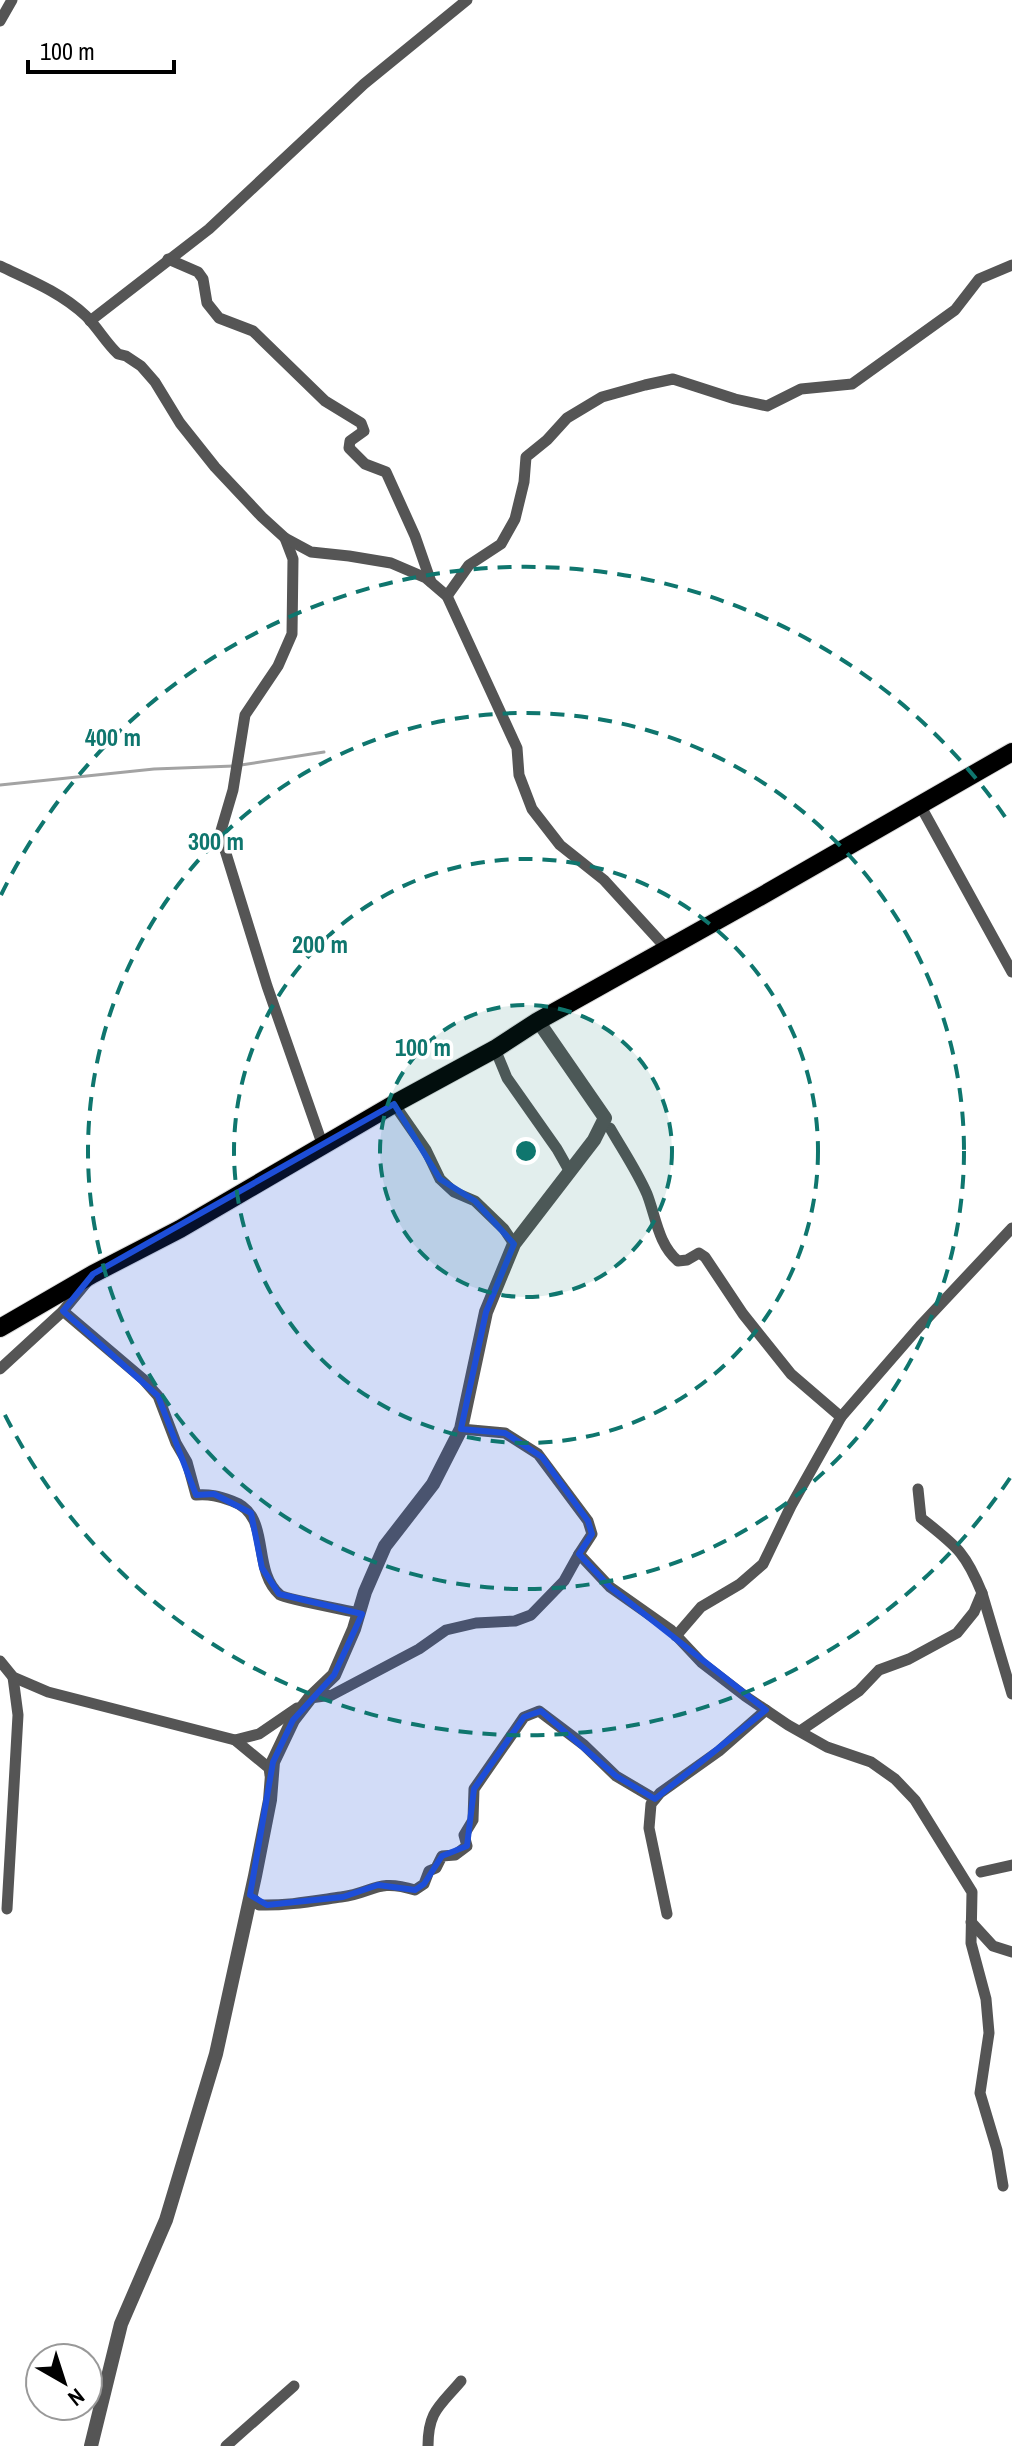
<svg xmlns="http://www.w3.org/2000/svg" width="1012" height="2446" viewBox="0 0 1012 2446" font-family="'Archivo Narrow',sans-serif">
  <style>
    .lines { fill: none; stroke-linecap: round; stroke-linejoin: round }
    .stream { stroke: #a3a3a3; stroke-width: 3 }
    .primary-casing { stroke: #dbdbdb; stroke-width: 20 }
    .minor { stroke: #555; stroke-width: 11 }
    .tertiary { stroke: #555; stroke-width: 14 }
    .primary { stroke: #000; stroke-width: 18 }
    .marked { fill: #1d4ed8; fill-opacity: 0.2; stroke: #1d4ed8; stroke-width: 6; stroke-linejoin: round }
    .ring { fill: none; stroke: #0f766e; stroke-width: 4; stroke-dasharray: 14 10 }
    .centre { fill: #0f766e; stroke: #fff; stroke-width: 4 }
    .ring-label { font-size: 24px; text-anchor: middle; font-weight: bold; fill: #0f766e; stroke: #fff; stroke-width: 7; stroke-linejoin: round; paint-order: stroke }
  </style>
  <rect width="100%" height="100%" fill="#fff"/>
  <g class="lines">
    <g class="stream">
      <path d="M241 765 324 752"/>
      <path d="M0 785 154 769 234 766"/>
    </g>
    <defs>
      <path id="primary" d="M0 1328 93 1274 180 1229 394 1104 495 1049 538 1021 765 894 1012 752"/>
    </defs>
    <use href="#primary" class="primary-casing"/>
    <g class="minor">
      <path d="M0 21 12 0"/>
      <path d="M168 259 198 272 203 279 207 303 219 318 253 331 325 401 361 423 364 431 350 441 349 448 365 464 386 472 415 536 431 582"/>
      <path d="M0 266C30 280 62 293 86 316 98 328 106 343 118 354L126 356 141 366 155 382 180 423 215 467 262 517 285 538 293 559 292 634 278 666 245 715 233 790 220 834 267 986 323 1146"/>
      <path d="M90 321 209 229 364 84 467 0"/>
      <path d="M285 538 311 552 349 556 391 563 426 578 447 596 517 748 519 775 532 809 560 845 604 880 667 949"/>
      <path d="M447 596 469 565 501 544 515 519 524 482 526 457 547 440 567 418 602 397 645 385 673 379 735 399 767 406 801 389 852 384 955 310 979 279 1012 265"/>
      <path d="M920 805 1012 972"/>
      <path d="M495 1049 507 1078 557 1149 570 1172"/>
      <path d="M394 1104 426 1150 440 1179 454 1192 475 1201 504 1229 514 1244"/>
      <path d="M610 1128C622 1149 637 1171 647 1194 656 1217 658 1244 678 1261L687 1260 699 1253 705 1257 743 1314 791 1374 841 1417"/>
      <path d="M63 1311 143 1379 158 1396 176 1443 187 1462 196 1495C210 1494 218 1496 232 1501 273 1515 250 1569 280 1595 286 1599 346 1610 359 1613"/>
      <path d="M0 1369 63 1311 87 1282"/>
      <path d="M461 1429 505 1433 538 1454 588 1521 592 1534 579 1554 610 1587 671 1630 702 1663 745 1696 788 1725 827 1747 871 1762 895 1779 915 1800 972 1892 971 1943 986 1999 989 2033 980 2093 997 2150 1003 2186"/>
      <path d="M982 1593 1012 1694"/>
      <path d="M676 1636 701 1607 740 1584 763 1564 791 1506 841 1417 920 1326 1012 1228"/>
      <path d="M0 1661 13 1677 48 1692 235 1740 259 1734 297 1708"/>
      <path d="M310 1698 332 1695 419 1649 446 1630 476 1623 515 1621 531 1615 564 1581 579 1554"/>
      <path d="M800 1731 859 1691 879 1670 909 1659 957 1633 974 1612 982 1593C965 1551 956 1546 921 1518L918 1489"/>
      <path d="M235 1740 269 1768 270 1775"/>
      <path d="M981 1872 1012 1865"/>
      <path d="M250 1895 259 1905C286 1906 313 1901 341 1897 374 1893 376 1878 415 1890L424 1884 429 1871 436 1868 442 1856 455 1855 467 1846 464 1835 473 1820 474 1789 524 1717 539 1711 584 1745 616 1776 655 1799"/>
      <path d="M7 1909 18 1715 13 1677"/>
      <path d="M667 1914 649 1828 651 1804 660 1793 719 1751 766 1710"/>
      <path d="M971 1922 993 1946 1012 1952"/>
      <path d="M226 2446 294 2386"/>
      <path d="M428 2446C428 2411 440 2406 461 2381"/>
    </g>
    <path class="tertiary" d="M91 2446 121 2324 166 2220 216 2054 255 1876 270 1800 273 1762 293 1720 310 1698 334 1675 354 1629 365 1592 385 1546 433 1484 461 1429 486 1312 514 1244 594 1140 605 1118 538 1021"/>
    <use href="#primary" class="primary"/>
  </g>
  <path class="marked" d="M394 1104 440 1179 475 1201 514 1244 486 1312 461 1429 505 1433 542 1457 588 1521 592 1534 579 1554 610 1587 766 1710 655 1799 616 1776 541 1711 524 1717 474 1789 467 1846 442 1856 424 1884 415 1890 378 1885 343 1897 267 1905 250 1895 273 1762 293 1720 334 1675 362 1614 279 1594 262 1568 251 1513 214 1494 196 1495 158 1396 63 1311 93 1274Z"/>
  <circle cx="526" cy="1151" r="146" fill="#0f766e" fill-opacity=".12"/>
  <g class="ring">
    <circle cx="526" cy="1151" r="146"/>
    <circle cx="526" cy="1151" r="292"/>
    <circle cx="526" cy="1151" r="438"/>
    <path d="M1010 1478A584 584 0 0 1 1 1407M1 895A584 584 0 0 1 1010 824"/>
  </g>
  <circle cx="526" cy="1151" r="12" class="centre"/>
  <g class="ring-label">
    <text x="113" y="746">400 m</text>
    <text x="216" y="850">300 m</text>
    <text x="320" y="953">200 m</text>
    <text x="423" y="1056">100 m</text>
  </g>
  <g transform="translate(64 2382) rotate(141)"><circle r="38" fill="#ffffff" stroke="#999999" stroke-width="2"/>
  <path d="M0-6L14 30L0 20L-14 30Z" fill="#000000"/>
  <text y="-12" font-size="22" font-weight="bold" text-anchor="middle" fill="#000000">N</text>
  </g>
  <path d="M28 60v12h146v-12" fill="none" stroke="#000000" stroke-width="4"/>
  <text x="40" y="60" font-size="24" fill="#000000" stroke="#ffffff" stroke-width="6" paint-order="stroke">100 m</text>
</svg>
